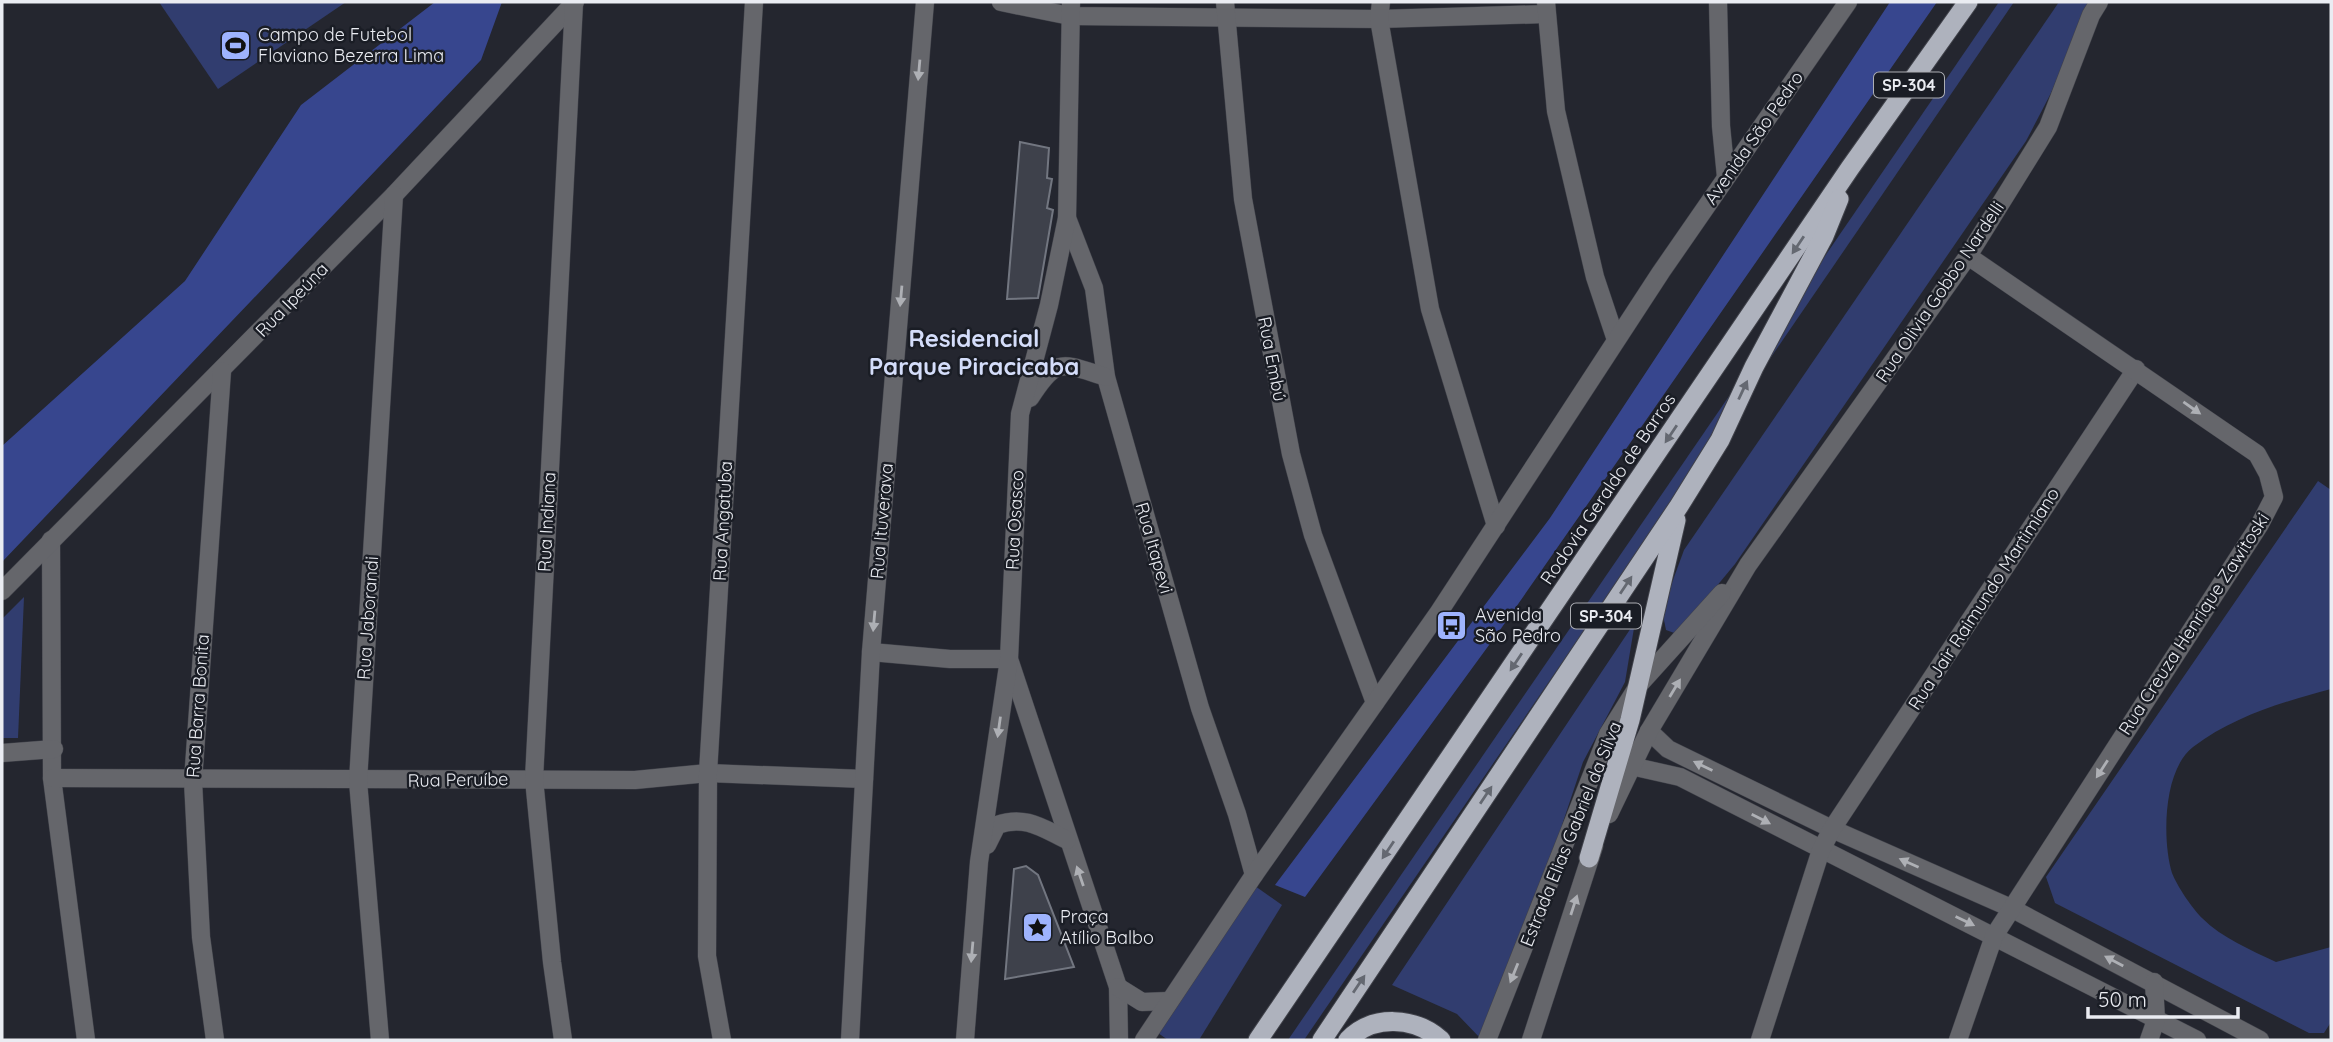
<svg xmlns="http://www.w3.org/2000/svg" width="2333" height="1042" viewBox="0 0 2333 1042" font-family="Quicksand,sans-serif">
  <style>
    .green { fill: #313d6f }
    .forest { fill: #37468e }
    .building { fill: #3e414b; stroke: #727680; stroke-width: 2 }
    .lines { fill: none; stroke-linecap: round; stroke-linejoin: round }
    .minor-casing { stroke: #40424a; stroke-width: 19 }
    .tertiary-casing { stroke: #40424a; stroke-width: 19 }
    .trunk-casing { stroke: #40424a; stroke-width: 21 }
    .minor { stroke: #65666b; stroke-width: 18 }
    .tertiary { stroke: #65666b; stroke-width: 18 }
    .trunk { stroke: #aeb2bd; stroke-width: 19 }
    .oneway { fill: #aeb0b5 }
    .oneway2 { fill: #646871 }
    .labels { text-anchor: middle; stroke-width: 5; stroke-linejoin: round; paint-order: stroke }
    .shield { fill: #1a1d25; stroke: #acaeb4; stroke-width: 2 }
    .shield-label { font-size: 16px; font-weight: bold; fill: #eaecf2 }
    .poi-label { font-size: 18px; fill: #eaecf2; stroke: #1a1d25; text-anchor: start }
    .street-label { font-size: 18px; fill: #eaecf2; stroke: #1a1d25 }
    .district-label { font-size: 24px; font-weight: bold; fill: #d4ddfa; stroke: #1a1d25 }
  </style>
  <rect width="100%" height="100%" fill="#24262f"/>
  <g class="green">
    <path d="M159 2H346L218 89Z"/>
    <path d="M1999 2H2014L1304 1040H1288Z"/>
    <path d="M2059 2H2089L2051 93 2026 141 1735 564 1677 634 1666 630 1662 610 1684 550Z"/>
    <path d="M2318 481 2331 490V689C2283 702 2234 716 2193 747 2163 770 2162 840 2172 873 2177 886 2192 908 2202 918 2222 938 2251 950 2276 962L2331 947V1022L2324 1033H2309L2055 903 2046 877Z"/>
    <path d="M24 597 18 738H2V619Z"/>
    <path d="M1635 622 1625 682 1583 762 1563 822 1550 874 1481 1039 1457 1014 1392 985Z"/>
    <path d="M1255 886 1282 905 1199 1040H1168L1158 1033Z"/>
  </g>
  <g class="forest">
    <path d="M435 2H502L481 60 2 562V446L185 281 301 105Z"/>
    <path d="M1890 2H1937L1500 630 1305 897 1275 885 1550 518Z"/>
  </g>
  <g class="building">
    <path d="M1020 142 1049 148 1047 178 1052 179 1047 208 1053 210 1038 298 1007 299Z"/>
    <path d="M1026 866 1038 875 1074 967 1005 979 1014 869Z"/>
  </g>
  <g class="lines">
    <defs>
      <g id="minor">
        <path d="M1001 2 1070 16 1379 19 1545 14"/>
        <path d="M1225 2 1243 199 1291 454 1313 535 1375 703"/>
        <path d="M1381 2 1379 19 1430 309 1496 526"/>
        <path d="M1546 2 1556 111 1595 277 1616 340"/>
        <path d="M1718 2 1721 126 1726 177"/>
        <path d="M1067 218 1094 288 1106 377 1200 708 1237 814 1254 875"/>
        <path d="M1030 398C1057 356 1061 363 1106 377"/>
        <path d="M51 540 52 778 86 1040"/>
        <path d="M2 591 394 195 575 2"/>
        <path d="M871 652 950 659H1009"/>
        <path d="M1010 662 1118 987 1119 1040"/>
        <path d="M1649 731 1668 749 1832 829 2011 908 2260 1040"/>
        <path d="M2 753 54 749"/>
        <path d="M1631 766 1680 777 2197 1040"/>
        <path d="M52 778 635 780 708 773 864 779"/>
        <path d="M987 845 997 825C1025 815 1042 828 1067 840"/>
        <path d="M1118 987 1142 1002 1168 1001"/>
        <path d="M215 1040 201 937 193 781 222 371"/>
        <path d="M380 1040 358 781 394 195"/>
        <path d="M563 1040 552 962 534 779 574 3"/>
        <path d="M722 1040 707 956 708 773 754 2"/>
        <path d="M850 1040 871 652 925 2"/>
        <path d="M965 1040 979 862 1009 659 1020 414 1049 305 1067 218 1071 2"/>
        <path d="M1144 1040 1254 875 1439 612 1661 272 1848 2"/>
        <path d="M1760 1040 1821 850 1832 829 2136 369"/>
        <path d="M1958 1040 1994 936 2260 524 2274 497 2268 474 2257 454 1968 256"/>
        <path d="M2149 1040 2156 1020 2154 982"/>
      </g>
      <g id="tertiary">
        <path d="M1609 814 1649 731 1748 565 1968 256 2048 127 2091 15 2099 2"/>
        <path d="M1487 1040 1608 734 1638 686 1722 593"/>
        <path d="M1531 1040 1594 846"/>
      </g>
      <g id="trunk">
        <path d="M1589 858 1630 720 1676 520"/>
        <path d="M1258 1040 1850 168 1968 2"/>
        <path d="M1322 1040 1679 506 1720 440 1754 367 1824 236 1839 199"/>
        <path d="M1348 1040C1373 1014 1415 1017 1441 1040"/>
      </g>
    </defs>
    <use href="#minor" class="minor-casing"/>
    <use href="#tertiary" class="tertiary-casing"/>
    <use href="#trunk" class="trunk-casing"/>
    <use href="#minor" class="minor"/>
    <use href="#tertiary" class="tertiary"/>
    <use href="#trunk" class="trunk"/>
  </g>
  <defs><path id="oneway-solid" d="M-6-.8H1V-3.2L6.5 0L1 3.2V.8H-6Z" transform="scale(1.75)"/></defs>
  <g class="oneway">
    <use href="#oneway-solid" transform="translate(919 70) rotate(95)"/>
    <use href="#oneway-solid" transform="translate(901 296) rotate(95)"/>
    <use href="#oneway-solid" transform="translate(2192 408) rotate(35)"/>
    <use href="#oneway-solid" transform="translate(874 621) rotate(95)"/>
    <use href="#oneway-solid" transform="translate(1675 688) rotate(-59)"/>
    <use href="#oneway-solid" transform="translate(999 727) rotate(98)"/>
    <use href="#oneway-solid" transform="translate(1703 766) rotate(-154)"/>
    <use href="#oneway-solid" transform="translate(2102 769) rotate(123)"/>
    <use href="#oneway-solid" transform="translate(1761 819) rotate(27)"/>
    <use href="#oneway-solid" transform="translate(1909 863) rotate(-156)"/>
    <use href="#oneway-solid" transform="translate(1080 876) rotate(-109)"/>
    <use href="#oneway-solid" transform="translate(1574 905) rotate(-72)"/>
    <use href="#oneway-solid" transform="translate(1965 921) rotate(26)"/>
    <use href="#oneway-solid" transform="translate(972 952) rotate(95)"/>
    <use href="#oneway-solid" transform="translate(2114 961) rotate(-152)"/>
    <use href="#oneway-solid" transform="translate(1514 973) rotate(112)"/>
  </g>
  <g class="oneway2">
    <use href="#oneway-solid" transform="translate(1798 245) rotate(124)"/>
    <use href="#oneway-solid" transform="translate(1743 390) rotate(-65)"/>
    <use href="#oneway-solid" transform="translate(1671 434) rotate(124)"/>
    <use href="#oneway-solid" transform="translate(1626 585) rotate(-56)"/>
    <use href="#oneway-solid" transform="translate(1516 662) rotate(124)"/>
    <use href="#oneway-solid" transform="translate(1486 795) rotate(-56)"/>
    <use href="#oneway-solid" transform="translate(1388 850) rotate(124)"/>
    <use href="#oneway-solid" transform="translate(1359 984) rotate(-56)"/>
  </g>
  <defs>
    <symbol id="stadium-square" viewBox="-11 -11 22 22"><rect x="-9" y="-9" width="18" height="18" rx="4" fill="#9eb3fd" stroke="#1a1d25"/><path d="M0-5a6.5 5 0 1 0 0 10a6.5 5 0 1 0 0-10ZM-3.5-1.8h7v3.6h-7Z" fill="#111"/></symbol>
    <symbol id="bus-square" viewBox="-11 -11 22 22"><rect x="-9" y="-9" width="18" height="18" rx="4" fill="#9eb3fd" stroke="#1a1d25"/><path d="M-5-6H5V4H4V6H2V4H-2V6H-4V4H-5ZM-3.5-4V0h7V-4ZM-3.5 1.2v1.5H-2V1.2ZM2 1.2v1.5H3.5V1.2Z" fill="#111"/></symbol>
    <symbol id="sight-square" viewBox="-11 -11 22 22"><rect x="-9" y="-9" width="18" height="18" rx="4" fill="#9eb3fd" stroke="#1a1d25"/><path d="M0-6L1.8-2.2L6-1.7L2.9 1.2L3.7 5.4L0 3.3L-3.7 5.4L-2.9 1.2L-6-1.7L-1.8-2.2Z" fill="#111"/></symbol>
  </defs>
  <g fill-rule="evenodd">
    <use href="#stadium-square" x="218" y="28" width="35" height="35"/>
    <use href="#bus-square" x="1434" y="608" width="35" height="35"/>
    <use href="#sight-square" x="1020" y="910" width="35" height="35"/>
  </g>
  <g class="labels">
    <g class="shield">
      <rect x="1874" y="72.5" width="70" height="25" rx="5"/>
      <rect x="1571" y="603.5" width="70" height="25" rx="5"/>
    </g>
    <g class="shield-label">
      <text x="1909" y="91">SP-304</text>
      <text x="1606" y="622">SP-304</text>
    </g>
    <g class="poi-label">
      <text x="258" y="41">Campo de Futebol<tspan x="258" dy="21">Flaviano Bezerra Lima</tspan></text>
      <text x="1475" y="621">Avenida<tspan x="1475" dy="21">São Pedro</tspan></text>
      <text x="1060" y="923">Praça<tspan x="1060" dy="21">Atílio Balbo</tspan></text>
    </g>
    <g class="street-label">
      <text transform="translate(1754 138) rotate(-55)" y="6">Avenida São Pedro</text>
      <text transform="translate(1940 292) rotate(-56)" y="6">Rua Olivia Gobbo Nardelli</text>
      <text transform="translate(292 300) rotate(-46)" y="6">Rua Ipeúna</text>
      <text transform="translate(1272 359) rotate(79)" y="6">Rua Embú</text>
      <text transform="translate(1608 489) rotate(-56)" y="6">Rodovia Geraldo de Barros</text>
      <text transform="translate(1015 520) rotate(-87)" y="6">Rua Osasco</text>
      <text transform="translate(723 521) rotate(-87)" y="6">Rua Angatuba</text>
      <text transform="translate(882 521) rotate(-85)" y="6">Rua Ituverava</text>
      <text transform="translate(547 522) rotate(-87)" y="6">Rua Indiana</text>
      <text transform="translate(1154 548) rotate(74)" y="6">Rua Itapevi</text>
      <text transform="translate(1984 599) rotate(-57)" y="6">Rua Jair Raimundo Martimiano</text>
      <text transform="translate(368 618) rotate(-86)" y="6">Rua Jaborandi</text>
      <text transform="translate(2194 624) rotate(-57)" y="6">Rua Creuza Henrique Zawitoski</text>
      <text transform="translate(198 706) rotate(-86)" y="6">Rua Barra Bonita</text>
      <text transform="translate(458 780) rotate(-1)" y="6">Rua Peruíbe</text>
      <text transform="translate(1571 834) rotate(-68)" y="6">Estrada Elias Gabriel da Silva</text>
    </g>
    <g class="district-label">
      <text x="974" y="347">Residencial<tspan x="974" dy="28">Parque Piracicaba</tspan></text>
    </g>
  </g>
  <rect width="2333" height="1042" fill="none" stroke="#eaecf2" stroke-width="7"/>
  <path d="M2088 1007v10h150v-10" fill="none" stroke="#eaecf2" stroke-width="3.5"/>
  <text x="2098" y="1007" font-size="21" fill="#eaecf2" stroke="#1a1d25" stroke-width="5" paint-order="stroke">50 m</text>
</svg>
